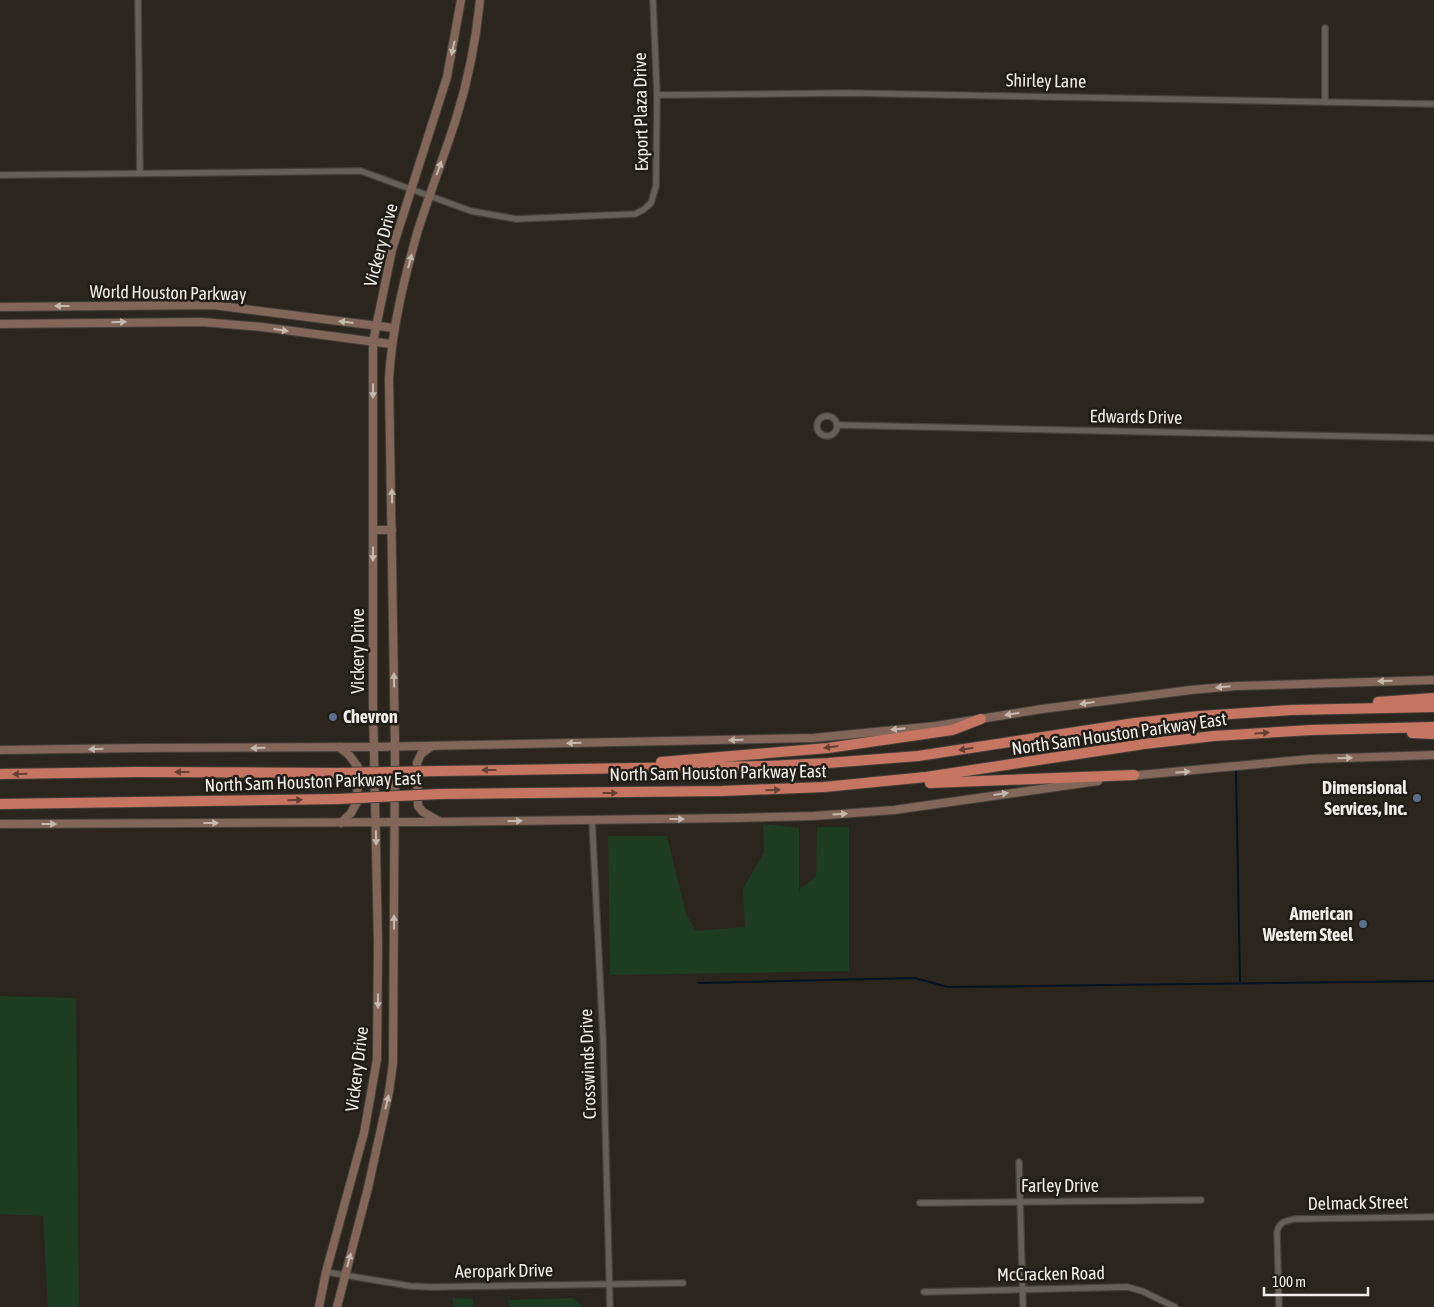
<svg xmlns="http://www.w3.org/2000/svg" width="1434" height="1307" viewBox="0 0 1434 1307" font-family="'Asap Condensed',sans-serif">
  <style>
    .green { fill: #1e3c21 }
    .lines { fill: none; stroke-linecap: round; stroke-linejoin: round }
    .stream { stroke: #001223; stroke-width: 2 }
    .street-casing { stroke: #44403a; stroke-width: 8 }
    .secondary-casing { stroke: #44403a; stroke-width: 10 }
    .highway-casing { stroke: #44403a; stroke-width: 12 }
    .street { stroke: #656057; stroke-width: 5.5 }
    .secondary { stroke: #82665a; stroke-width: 8 }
    .highway { stroke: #c57561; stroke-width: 10 }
    .highway-bridge-casing { stroke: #44403a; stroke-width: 12; stroke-linecap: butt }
    .highway-bridge { stroke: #c57561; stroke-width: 10 }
    .oneway { fill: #c5b8b0 }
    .oneway2 { fill: #634033 }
    .service-dot { fill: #5c6f8a; stroke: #211c15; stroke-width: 2 }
    .labels { text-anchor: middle; stroke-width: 5; stroke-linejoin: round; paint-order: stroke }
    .street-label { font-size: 18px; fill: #f1eee9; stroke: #211c15 }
    .poi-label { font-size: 18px; font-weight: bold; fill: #f1eee9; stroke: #211c15; text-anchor: end }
  </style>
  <rect width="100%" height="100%" fill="#2a261e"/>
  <g class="green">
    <path d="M763 824 799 828V890L816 876 817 827H849V971L610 975 608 836H667L686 914 696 931 745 927 743 889 764 852Z"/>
    <path d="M0 996 76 998 79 1307H48L43 1216 0 1214Z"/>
    <path d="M453 1298 473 1299V1307H453Z"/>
    <path d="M574 1298 582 1307H509L508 1300Z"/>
  </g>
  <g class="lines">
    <g class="stream">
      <path d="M1236 771 1240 983"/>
      <path d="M699 983 915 978 948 987 1434 981"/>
    </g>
    <defs>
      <g id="street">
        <path d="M138 0 140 173"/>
        <path d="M657 95 848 93 1434 104"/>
        <path d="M1325 102V28"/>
        <path d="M0 175 361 171 471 211 516 219 635 214 643 210 651 203 656 186 657 95 653 0"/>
        <circle cx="827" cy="426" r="10"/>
        <path d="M837 425 1434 438"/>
        <path d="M592 819 603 1039 610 1307"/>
        <path d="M1019 1162 1023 1307"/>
        <path d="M920 1203 1201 1200"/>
        <path d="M326 1272 410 1286 431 1287 683 1283"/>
        <path d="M924 1292 1127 1287 1142 1291 1175 1307"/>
        <path d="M1279 1307 1277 1232C1279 1222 1285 1221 1295 1219L1434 1217"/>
      </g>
      <g id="secondary">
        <path d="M0 307 213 305 394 328"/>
        <path d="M0 324 202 322 262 327 391 344"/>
        <path d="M373 530H392"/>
        <path d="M432 746 421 754 417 763 418 806 423 812 439 821"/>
        <path d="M339 747 349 755 358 767 357 802 351 813 341 823"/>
        <path d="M0 750 139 748 373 747 813 738 936 726 1042 709 1191 690 1236 686 1434 680"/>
        <path d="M1129 776 1311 759 1434 755"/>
        <path d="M0 824 428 822 734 818 813 816 894 810 1098 781"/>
        <path d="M319 1307 326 1272 364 1133 377 1059 378 944 373 705V342L392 250 447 77 461 0"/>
        <path d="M337 1307 368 1188 389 1092 393 1063 395 746 389 379C392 328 404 279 418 230 430 193 444 156 456 119 468 81 476 40 480 0"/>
      </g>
      <g id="highway">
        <path d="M1378 702 1434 698"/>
        <path d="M1412 733 1434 734"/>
        <path d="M661 762 828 748 952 730 981 719"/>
        <path d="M441 771 767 766 828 763 918 756 1135 723 1200 716 1291 710 1434 707"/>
        <path d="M0 774 138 772 336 773"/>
        <path d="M930 783 1134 775"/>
        <path d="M439 794 722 791 824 787 926 777 1144 744 1214 736 1311 730 1434 727"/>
        <path d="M0 804 338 799"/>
      </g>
    </defs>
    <use href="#street" class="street-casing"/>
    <use href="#secondary" class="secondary-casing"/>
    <use href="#highway" class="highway-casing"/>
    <use href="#street" class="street"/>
    <use href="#secondary" class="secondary"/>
    <use href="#highway" class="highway"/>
    <defs>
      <g id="highway-bridge">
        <path d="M336 773 441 771"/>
        <path d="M338 799 439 794"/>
      </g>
    </defs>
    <use href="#highway-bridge" class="highway-bridge-casing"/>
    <use href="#highway-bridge" class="highway-bridge"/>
  </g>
  <defs><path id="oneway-solid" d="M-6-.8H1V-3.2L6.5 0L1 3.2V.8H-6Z" transform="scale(1.25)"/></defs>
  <g class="oneway">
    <use href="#oneway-solid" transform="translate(453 48) rotate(102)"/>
    <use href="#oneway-solid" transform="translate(439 168) rotate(-71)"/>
    <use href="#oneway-solid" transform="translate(410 261) rotate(-75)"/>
    <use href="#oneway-solid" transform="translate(62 306) rotate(180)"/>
    <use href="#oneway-solid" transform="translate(119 322) rotate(-1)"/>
    <use href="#oneway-solid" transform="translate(346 322) rotate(-173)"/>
    <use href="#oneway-solid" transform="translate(281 330) rotate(8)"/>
    <use href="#oneway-solid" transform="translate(373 391) rotate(90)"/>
    <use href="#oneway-solid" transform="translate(392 496) rotate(-91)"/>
    <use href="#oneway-solid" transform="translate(373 554) rotate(90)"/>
    <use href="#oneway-solid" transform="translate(394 680) rotate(-91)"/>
    <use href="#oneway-solid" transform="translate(1385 681) rotate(178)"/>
    <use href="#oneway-solid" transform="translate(1223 687) rotate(175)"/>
    <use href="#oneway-solid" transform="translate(1087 703) rotate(172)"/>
    <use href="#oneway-solid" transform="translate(1012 714) rotate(171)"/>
    <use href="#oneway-solid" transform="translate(898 729) rotate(174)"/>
    <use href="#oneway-solid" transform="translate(736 740) rotate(179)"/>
    <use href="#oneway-solid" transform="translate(574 743) rotate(179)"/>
    <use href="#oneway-solid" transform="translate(258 748) rotate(179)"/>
    <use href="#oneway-solid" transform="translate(96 749) rotate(179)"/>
    <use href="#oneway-solid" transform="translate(1345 758) rotate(-2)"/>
    <use href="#oneway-solid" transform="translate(1183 772) rotate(-4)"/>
    <use href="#oneway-solid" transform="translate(1001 794) rotate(-8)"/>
    <use href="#oneway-solid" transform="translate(840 814) rotate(-4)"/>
    <use href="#oneway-solid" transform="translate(677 819)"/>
    <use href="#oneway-solid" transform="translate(515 821) rotate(-1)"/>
    <use href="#oneway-solid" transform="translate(211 823)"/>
    <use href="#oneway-solid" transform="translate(49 824)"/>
    <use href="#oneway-solid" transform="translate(376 838) rotate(89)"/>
    <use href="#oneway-solid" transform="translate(394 922) rotate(-90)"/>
    <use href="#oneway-solid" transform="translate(378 1001) rotate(90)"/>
    <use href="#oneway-solid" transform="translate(387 1102) rotate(-77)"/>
    <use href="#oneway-solid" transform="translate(349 1260) rotate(-75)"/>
  </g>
  <g class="oneway2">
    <use href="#oneway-solid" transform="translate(1262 733) rotate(-3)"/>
    <use href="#oneway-solid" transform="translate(831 747) rotate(173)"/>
    <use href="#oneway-solid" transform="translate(966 749) rotate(171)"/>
    <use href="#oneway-solid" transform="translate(489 770) rotate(180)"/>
    <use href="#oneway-solid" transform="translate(182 772) rotate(-180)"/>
    <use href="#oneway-solid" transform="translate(20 774) rotate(179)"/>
    <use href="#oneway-solid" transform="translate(773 790) rotate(-2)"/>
    <use href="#oneway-solid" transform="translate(610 793)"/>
    <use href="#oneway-solid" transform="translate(295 800) rotate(-1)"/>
  </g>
  <g class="service-dot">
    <circle cx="333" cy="717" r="5"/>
    <circle cx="1417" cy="798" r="5"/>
    <circle cx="1363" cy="924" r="5"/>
  </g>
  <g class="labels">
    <g class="street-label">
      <text transform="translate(1046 81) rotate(1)" y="6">Shirley Lane</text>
      <text transform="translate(641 112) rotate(-91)" y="6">Export Plaza Drive</text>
      <text transform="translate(381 245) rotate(-75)" y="6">Vickery Drive</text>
      <text transform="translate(168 293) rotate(1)" y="6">World Houston Parkway</text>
      <text transform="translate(1136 417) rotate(1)" y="6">Edwards Drive</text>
      <text transform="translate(358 651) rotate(-90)" y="6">Vickery Drive</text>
      <text transform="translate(1119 734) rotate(-8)" y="6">North Sam Houston Parkway East</text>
      <text transform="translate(718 773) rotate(-1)" y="6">North Sam Houston Parkway East</text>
      <text transform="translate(313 782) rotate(-2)" y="6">North Sam Houston Parkway East</text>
      <text transform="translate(588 1064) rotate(-92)" y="6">Crosswinds Drive</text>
      <text transform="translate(357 1069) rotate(-83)" y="6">Vickery Drive</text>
      <text x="1060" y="1192">Farley Drive</text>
      <text transform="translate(1358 1203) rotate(-1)" y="6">Delmack Street</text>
      <text transform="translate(504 1271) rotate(-1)" y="6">Aeropark Drive</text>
      <text transform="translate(1051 1274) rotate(-1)" y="6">McCracken Road</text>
    </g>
    <g class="poi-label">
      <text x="343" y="723" text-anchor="start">Chevron</text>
      <text x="1407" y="794">Dimensional<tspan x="1407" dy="21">Services, Inc.</tspan></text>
      <text x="1353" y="920">American<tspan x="1353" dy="21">Western Steel</tspan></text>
    </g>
  </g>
  <path d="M1264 1287v8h104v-8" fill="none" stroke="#f1eee9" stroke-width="2.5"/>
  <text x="1272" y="1287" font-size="15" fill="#f1eee9" stroke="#211c15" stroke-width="4" paint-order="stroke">100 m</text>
</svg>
